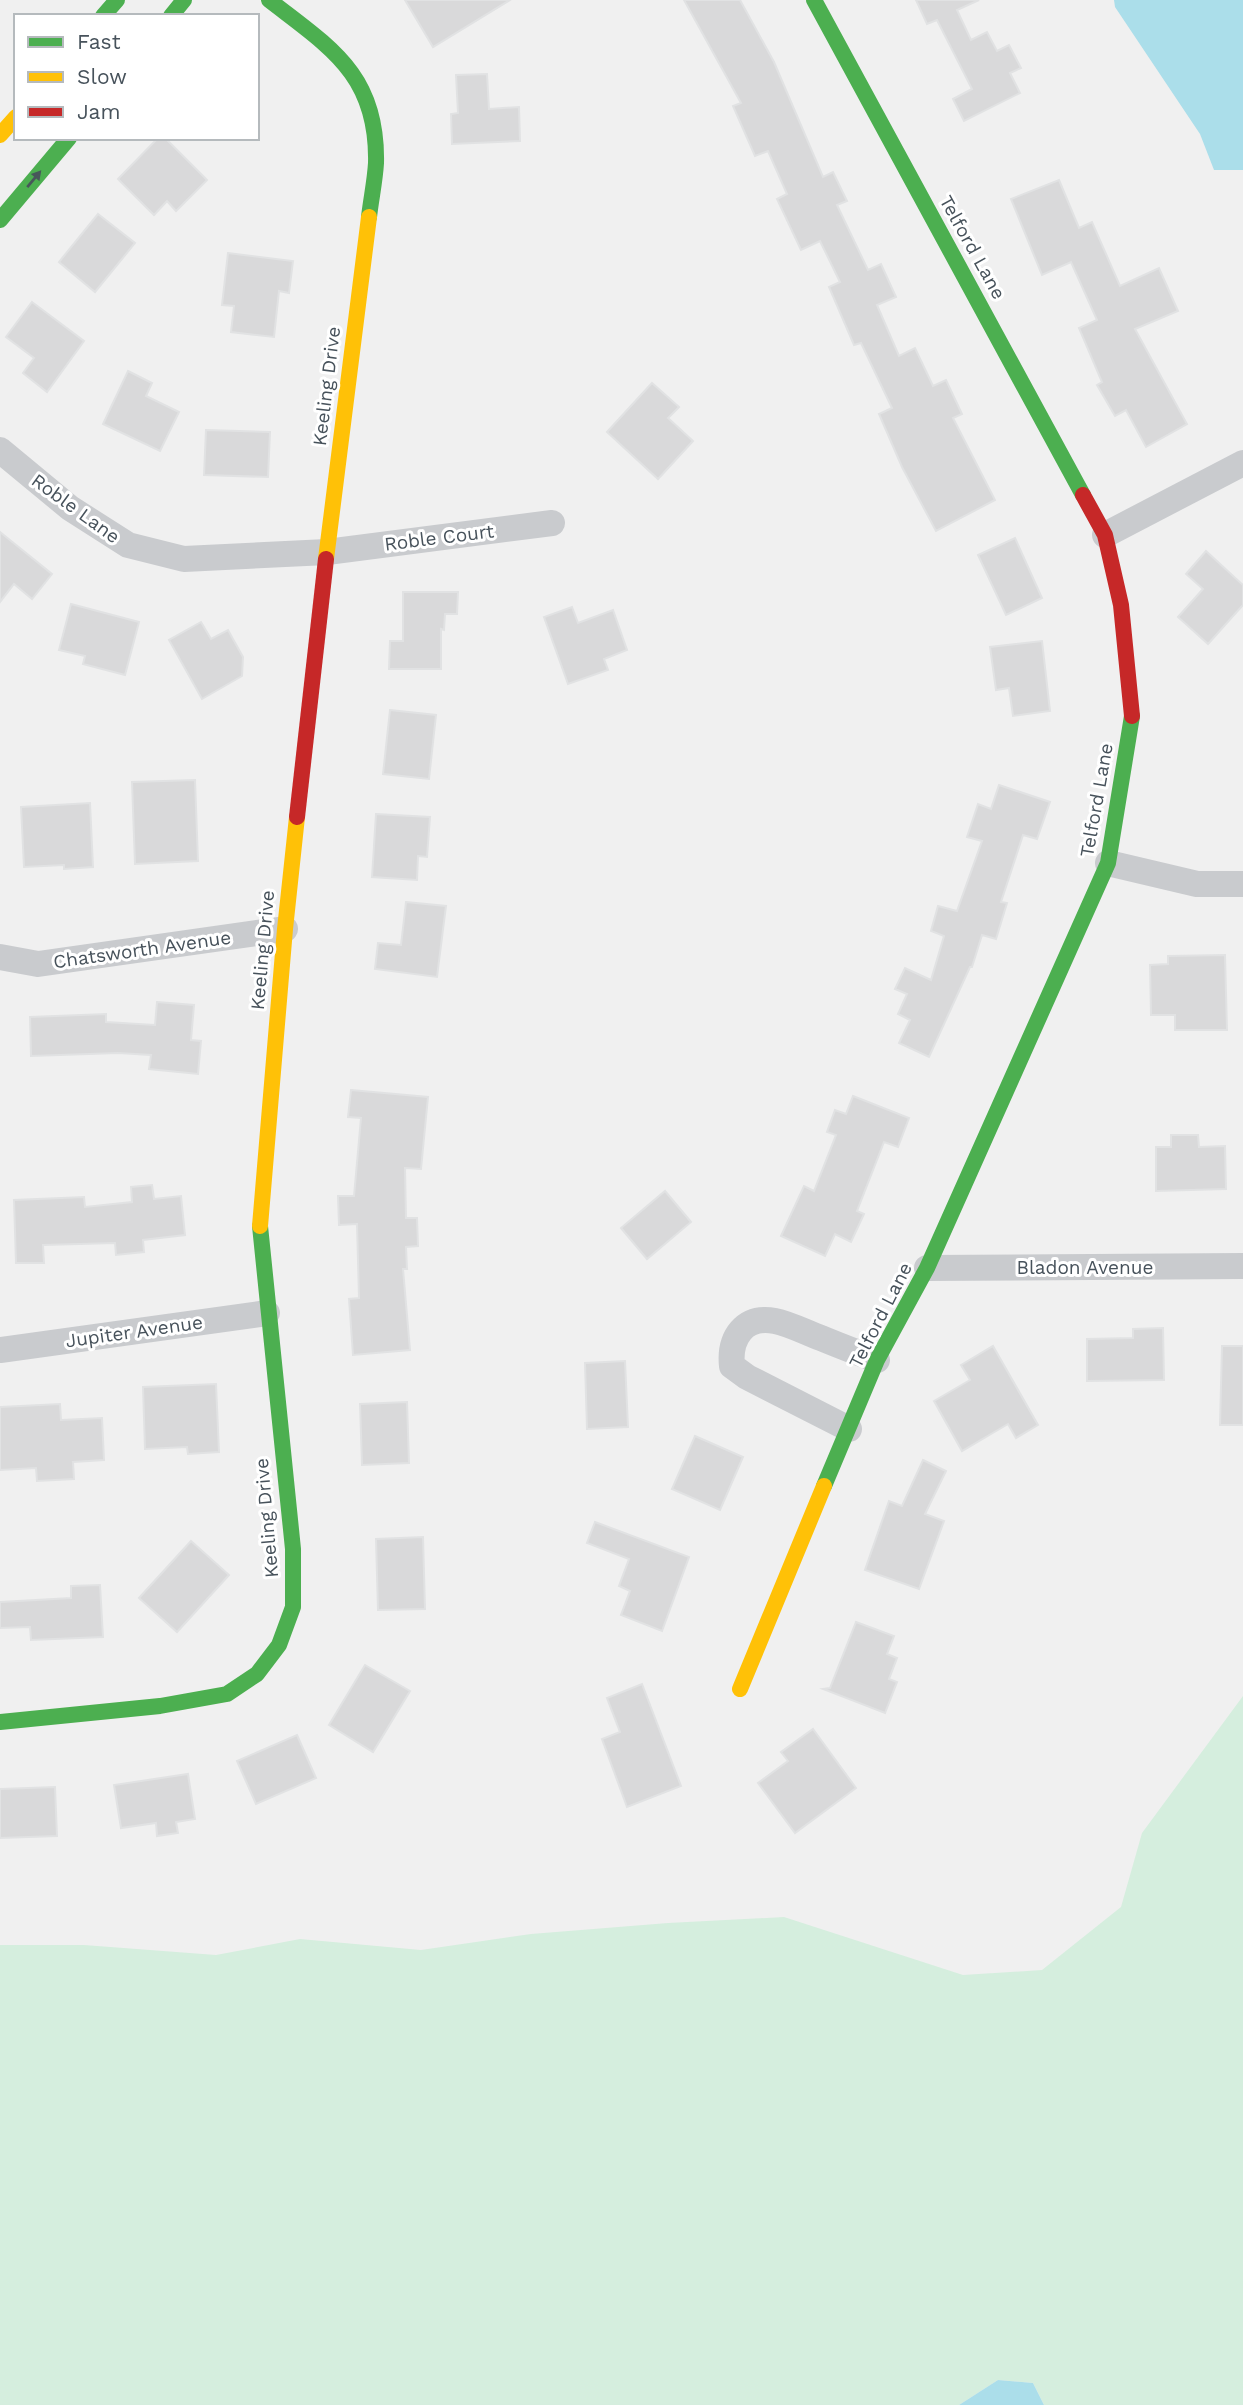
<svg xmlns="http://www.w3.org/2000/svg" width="1243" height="2405" viewBox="0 0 1243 2405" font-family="'Work Sans',sans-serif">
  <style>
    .green { fill: #d5eede }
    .water { fill: #abdeea }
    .building { fill: #d9d9da; stroke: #e1e2e3; stroke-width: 2 }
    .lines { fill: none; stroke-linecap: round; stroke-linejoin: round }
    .street { stroke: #c9cbce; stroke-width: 26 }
    .fast { stroke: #4caf50; stroke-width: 16 }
    .slow { stroke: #ffc107; stroke-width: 16 }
    .jam { stroke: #c62828; stroke-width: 16 }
    .oneway { fill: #47575a }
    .labels { text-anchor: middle; stroke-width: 6; stroke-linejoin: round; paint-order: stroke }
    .street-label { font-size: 19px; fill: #47525b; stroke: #fff }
  </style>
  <rect width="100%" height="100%" fill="#f0f0f0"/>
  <path class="green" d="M1243 1696V2405H1044L1033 2383 998 2380 959 2405H0V1945H84L216 1955 300 1939 421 1950 531 1934 668 1923 784 1917 963 1975 1042 1970 1121 1907 1142 1833Z"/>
  <g class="water">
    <path d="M1114 0H1243V170H1214L1200 134 1115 7Z"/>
    <path d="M998 2380 1033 2383 1044 2405H959Z"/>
  </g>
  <g class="building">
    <path d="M405 0H510L433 47Z"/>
    <path d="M684 0H740L774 62 823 177 833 172 847 201 837 205 868 270 881 264 896 297 877 305 899 356 915 348 933 386 946 380 962 414 953 418 995 500 936 531 902 467 879 414 892 408 861 343 854 345 829 287 840 282 820 241 801 250 777 199 787 194 768 151 755 156 733 106 741 103Z"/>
    <path d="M916 0H979L957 10 971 40 987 32 997 51 1009 45 1021 68 1010 73 1020 93 964 121 953 99 972 89 937 20 927 24Z"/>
    <path d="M487 74 489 109 519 107 520 141 452 144 451 114 458 113 456 75Z"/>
    <path d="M158 138H165L207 180 176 211 167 201 154 215 118 179Z"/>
    <path d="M1059 180 1079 228 1092 222 1120 286 1159 268 1178 311 1135 329 1187 424 1146 447 1126 410 1115 416 1097 385 1102 382 1079 328 1097 320 1071 262 1042 275 1011 199Z"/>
    <path d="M98 214 135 243 95 292 59 262Z"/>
    <path d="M228 253 293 261 289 293 279 291 274 337 231 332 234 306 222 305Z"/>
    <path d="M32 302 84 341 47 392 23 373 34 358 6 337Z"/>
    <path d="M128 371 152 383 146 396 179 412 160 451 103 424Z"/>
    <path d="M652 383 679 407 668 418 693 441 658 479 607 432Z"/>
    <path d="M206 430 270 432 268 477 204 475Z"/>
    <path d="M0 532 52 574 32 599 14 584 0 602Z"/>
    <path d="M1015 538 1042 598 1006 615 978 555Z"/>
    <path d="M1206 551 1243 585V605L1208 644 1178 617 1203 589 1186 574Z"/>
    <path d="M403 592H458L457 614H445L444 630 441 629V669H389L390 641H403Z"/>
    <path d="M71 604 139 622 125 675 83 664 85 656 59 650Z"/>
    <path d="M572 607 578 623 613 610 627 650 604 659 608 670 568 684 544 617Z"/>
    <path d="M201 622 211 639 228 630 243 657 242 676 202 699 169 640Z"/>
    <path d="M1042 641 1050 711 1013 716 1009 688 996 690 990 647Z"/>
    <path d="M390 710 436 715 429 779 383 774Z"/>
    <path d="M195 780 198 861 135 864 132 782Z"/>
    <path d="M999 785 1050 802 1037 839 1023 835 1001 902 1007 903 996 939 982 935 972 967H970L929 1057 899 1043 910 1020 898 1014 907 994 895 989 905 968 931 980 944 936 931 931 938 906 957 911 982 841 967 837 978 804 991 809Z"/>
    <path d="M90 803 93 867 64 869V865L24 867 21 807Z"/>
    <path d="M376 814 430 817 427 857 418 856 417 880 372 877Z"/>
    <path d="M406 902 446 906 437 977 375 969 378 943 401 945Z"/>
    <path d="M1225 955 1227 1030H1175V1015H1151L1150 965 1168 964V956Z"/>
    <path d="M157 1002 194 1005 191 1040 201 1041 198 1074 149 1069 151 1055 118 1053 31 1056 30 1017 106 1014V1022L155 1025Z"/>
    <path d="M351 1090 428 1097 421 1169 405 1168 406 1218H417L418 1246 406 1247 407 1269H403L410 1350 353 1355 349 1299 359 1298 357 1224 339 1225 338 1196H354L361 1118 348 1117Z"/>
    <path d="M853 1096 909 1118 898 1147 884 1142 857 1211 864 1214 851 1242 835 1234 825 1256 781 1236 804 1186 814 1191 836 1135 827 1132 835 1110 846 1114Z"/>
    <path d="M1171 1135H1198L1199 1147 1225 1146 1226 1189 1156 1191V1147H1171Z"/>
    <path d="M152 1185 154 1199 181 1196 185 1235 143 1240 144 1252 116 1255 115 1243 43 1245 44 1263H16L14 1200 84 1197 85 1207 132 1202 131 1187Z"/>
    <path d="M665 1191 691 1222 647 1259 621 1228Z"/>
    <path d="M1163 1328 1164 1380 1087 1381V1339L1133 1338V1329Z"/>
    <path d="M993 1346 1038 1425 1016 1438 1008 1424 962 1451 934 1401 970 1380 961 1365Z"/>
    <path d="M1222 1346H1243V1425H1220Z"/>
    <path d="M625 1361 628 1427 587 1429 585 1363Z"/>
    <path d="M216 1384 219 1452 188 1454 187 1447 145 1449 143 1387Z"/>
    <path d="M407 1402 409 1463 362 1465 360 1404Z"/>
    <path d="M60 1404 61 1420 102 1418 104 1460 73 1462 74 1479 37 1481 36 1468 0 1470V1407Z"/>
    <path d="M695 1436 743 1457 720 1510 672 1489Z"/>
    <path d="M923 1460 946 1471 925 1514 944 1521 919 1589 865 1570 889 1501 902 1506Z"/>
    <path d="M595 1522 689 1557 662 1631 621 1615 630 1591 619 1586 629 1559 587 1543Z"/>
    <path d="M423 1537 425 1609 378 1610 376 1539Z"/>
    <path d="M191 1541 229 1575 177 1632 139 1598Z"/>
    <path d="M100 1585 103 1637 31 1640 30 1627 0 1628V1602L71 1598V1586Z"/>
    <path d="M856 1622 894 1636 887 1654 897 1658 889 1679 897 1682 885 1713 823 1689 830 1688Z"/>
    <path d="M365 1665 410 1691 373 1752 329 1725Z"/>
    <path d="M642 1684 681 1786 627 1807 602 1739 620 1732 607 1698Z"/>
    <path d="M813 1729 856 1788 795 1833 758 1783 788 1761 781 1752Z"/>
    <path d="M297 1735 316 1778 256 1804 237 1761Z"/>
    <path d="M188 1774 195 1819 176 1822 178 1833 157 1836 156 1823 121 1828 114 1785Z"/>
    <path d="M55 1787 57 1836 0 1838V1789Z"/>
  </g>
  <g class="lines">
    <g class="street">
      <path d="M0 450 70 508 128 545 184 559 327 552 552 523"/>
      <path d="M1105 535 1243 463"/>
      <path d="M1108 863 1197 884H1243"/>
      <path d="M0 957 38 964 285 929"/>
      <path d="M927 1268 1243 1266"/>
      <path d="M0 1350 267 1313"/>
      <path d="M849 1429 747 1377 732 1366C729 1338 744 1315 775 1321 790 1324 807 1333 821 1338 840 1346 859 1353 877 1360"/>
    </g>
    <g class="fast">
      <path d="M269 0C331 48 378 75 376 163 375 181 371 199 369 217"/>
      <path d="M814 0 1083 495"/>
      <path d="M103 16 117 0"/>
      <path d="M171 16 184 0"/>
      <path d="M0 220 69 138"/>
      <path d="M824 1486 877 1360 927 1268 1108 863 1132 716"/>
      <path d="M0 1722 160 1706 227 1694 257 1674 279 1645 293 1607V1549L260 1226"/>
    </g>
    <g class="slow">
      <path d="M0 135 16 117"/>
      <path d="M326 559 369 217"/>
      <path d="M260 1226 285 929 297 817"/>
      <path d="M740 1689 824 1486"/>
    </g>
    <g class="jam">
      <path d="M1083 495 1105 535 1121 605 1132 716"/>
      <path d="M297 817 326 559"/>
    </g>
  </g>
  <defs><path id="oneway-solid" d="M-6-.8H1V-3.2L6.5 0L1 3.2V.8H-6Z" transform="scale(1.75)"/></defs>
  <use class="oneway" href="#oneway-solid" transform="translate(34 179) rotate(-50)"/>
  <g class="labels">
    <g class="street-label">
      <text transform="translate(973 247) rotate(61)" y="7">Telford Lane</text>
      <text transform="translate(326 386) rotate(-83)" y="7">Keeling Drive</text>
      <text transform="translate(76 508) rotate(36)" y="7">Roble Lane</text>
      <text transform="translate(439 537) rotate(-7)" y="7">Roble Court</text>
      <text transform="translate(1096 800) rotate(-80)" y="7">Telford Lane</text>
      <text transform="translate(142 949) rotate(-8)" y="7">Chatsworth Avenue</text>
      <text transform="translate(262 950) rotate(-85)" y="7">Keeling Drive</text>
      <text x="1085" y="1274">Bladon Avenue</text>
      <text transform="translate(880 1315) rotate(-63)" y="7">Telford Lane</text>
      <text transform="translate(134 1331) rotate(-8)" y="7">Jupiter Avenue</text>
      <text transform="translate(266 1518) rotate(-95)" y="7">Keeling Drive</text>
    </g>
  </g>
  <rect x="14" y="14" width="245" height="126" fill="#ffffff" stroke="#b5babd" stroke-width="2"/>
  <rect x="28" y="37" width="35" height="10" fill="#4caf50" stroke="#b5babd" stroke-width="2"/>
  <text x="77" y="49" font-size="21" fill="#47525b">Fast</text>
  <rect x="28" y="72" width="35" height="10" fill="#ffc107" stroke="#b5babd" stroke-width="2"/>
  <text x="77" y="84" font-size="21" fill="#47525b">Slow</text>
  <rect x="28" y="107" width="35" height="10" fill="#c62828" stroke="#b5babd" stroke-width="2"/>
  <text x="77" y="119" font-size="21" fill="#47525b">Jam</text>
</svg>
